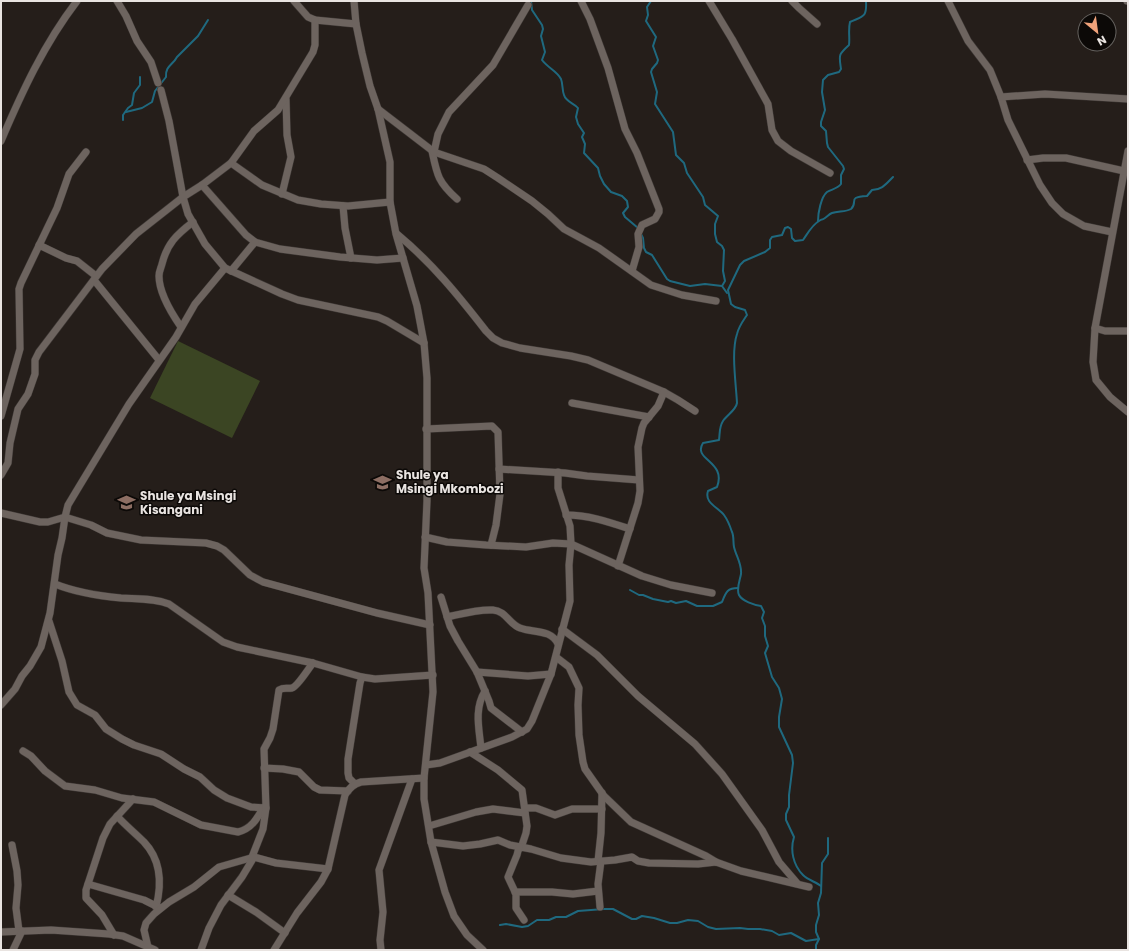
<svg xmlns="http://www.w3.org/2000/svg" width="1129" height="951" viewBox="0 0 1129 951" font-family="Poppins,sans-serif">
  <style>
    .green { fill: #3b4523 }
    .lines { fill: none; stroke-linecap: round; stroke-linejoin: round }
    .stream { stroke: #1f697f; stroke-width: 2 }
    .minor-casing { stroke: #3e3835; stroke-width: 8 }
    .minor { stroke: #6d645f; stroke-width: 7 }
    .labels { text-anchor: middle; stroke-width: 3; stroke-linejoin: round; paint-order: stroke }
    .poi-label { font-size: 12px; font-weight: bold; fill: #e9e4e1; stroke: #0c0907; text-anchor: start }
  </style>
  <rect width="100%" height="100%" fill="#251e1a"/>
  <path class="green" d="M178 341 260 381 232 438 150 398Z"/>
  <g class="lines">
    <g class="stream">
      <path d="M531 1 532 10 542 25 543 29 541 36 545 52 542 60C548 68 557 71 561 79 563 84 562 90 564 95 566 102 574 103 578 108L576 117 578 124 584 133 582 137 585 144 584 153 598 168 600 176 604 184 611 192 622 196 627 201 628 207 623 213 625 217 638 228"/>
      <path d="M651 1 647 7 648 15 646 21 656 37 653 46 658 60 657 63 652 69 651 72 657 92 655 104 673 132 676 155 684 163 687 173 703 197 705 205 718 216 715 224V234L717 242 722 246 724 250 723 271 725 281 722 286"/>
      <path d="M126 112 142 108 152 102 155 91 166 77C165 66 173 65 177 57L198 36 208 20"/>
      <path d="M123 120V115L128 108 132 105 134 93 140 85V77"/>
      <path d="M818 221C818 213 821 197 827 192 832 189 837 189 841 184V175L844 169 843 166 828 147 827 143 826 131 821 126V122L825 110 822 92 823 80 828 75 839 72 841 69C839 55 838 55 849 45 850 37 848 30 850 22 863 16 867 18 866 1"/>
      <path d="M640 232 643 238 644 248 646 252 652 255 667 279 670 281 690 286 705 284 722 286 727 293"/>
      <path d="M630 590 639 595H643L653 599 668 602 671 601 676 603 686 601 697 606H713L722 602C726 592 727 588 738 588"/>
      <path d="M821 886C816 882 808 880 803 875 793 865 790 850 794 837L786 820V814L789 807V795L793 763 792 755 779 727V717L782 699 779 688 772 677 765 653 768 646 765 636V626L762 618 764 612 761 606C754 605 742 601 739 595 736 589 740 580 741 574 742 564 736 556 734 547 733 542 734 536 732 532 730 526 727 519 724 515 718 507 704 503 708 491L717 487C727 461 692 460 703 443L719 440C720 433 719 427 723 421 727 415 736 410 737 403 736 383 731 352 737 334 739 326 743 321 747 315L745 310 735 307 731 304 728 290 740 265 744 261 765 252 770 248V240L772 237 782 235 785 228 788 227 791 229 792 238 795 241 803 240C808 233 812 225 819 221 823 218 821 221 825 218 828 216 829 214 832 213 838 211 846 212 851 209 859 202 846 197 867 196L872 190C882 190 886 184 893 177"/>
      <path d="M500 925 506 924 522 927 528 926 537 920H549L556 917H566L578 911 604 909H613L632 919H636L642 916 654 918 670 923H677L688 920 698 921 708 927 716 929 740 928 748 929H760L772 931 779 935 791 933 806 941 819 939"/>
      <path d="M816 950V945L819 939 816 932V925L819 915 818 903 821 893 822 863 828 854V838"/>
    </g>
    <defs>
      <g id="minor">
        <path d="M117 1 126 16 137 41 151 62 158 83"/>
        <path d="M294 1 308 17 315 20 356 24"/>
        <path d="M354 1 356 24 362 53 370 86 378 109 390 162V202L396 234 417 306 424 343 427 378V501L424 568 428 593 433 692 424 778V799L431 842 445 892 454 916 467 935 483 950"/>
        <path d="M581 1 590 19 608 68 625 129 637 153 659 209V212L655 219 642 225 638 234 639 247 632 271"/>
        <path d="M709 1 732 39 768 104 772 130 778 141 791 151 830 173"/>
        <path d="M792 1 799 8 817 24"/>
        <path d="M948 1 968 41 990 70 1001 97 1008 120 1040 185 1052 203 1063 214 1084 226 1112 232"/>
        <path d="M1127 1H1128"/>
        <path d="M161 90 169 121 183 197 188 214 205 244 225 268 282 294 298 300 378 317 387 321 424 343"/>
        <path d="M1001 97 1045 94 1128 99"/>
        <path d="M378 109 434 152 484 169 498 178 532 201 548 214 564 229 599 248 651 285 682 295 716 301"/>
        <path d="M1 141C22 92 44 44 77 1"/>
        <path d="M432 151C437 175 438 182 457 199"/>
        <path d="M1128 151 1095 328 1093 362 1096 380 1110 397 1128 412"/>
        <path d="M434 152 438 134 449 112 493 65 528 5"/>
        <path d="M1027 160 1043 158H1066L1124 171"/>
        <path d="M231 163 262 185 298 200 321 204 348 206 390 202"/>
        <path d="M202 185 246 235 255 242 280 249 340 257 377 260 403 258"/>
        <path d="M282 194 291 157 287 135 286 99"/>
        <path d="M343 206 345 228 351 258"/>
        <path d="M397 234C432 263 458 295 486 331L493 338 502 343 520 348 571 356 588 360 664 392 678 400 695 411"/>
        <path d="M39 245 66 258 77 261 96 276"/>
        <path d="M231 271 255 242"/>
        <path d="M94 280 159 360"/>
        <path d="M181 327C172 314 159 292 159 276 159 271 161 268 162 264 167 244 176 235 193 222"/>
        <path d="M1095 328 1105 331H1128"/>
        <path d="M572 403 649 417"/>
        <path d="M1 416 20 349 19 289 21 283 57 208 69 174 86 152"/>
        <path d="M426 429 492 426 498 432 500 494 496 525 491 545"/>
        <path d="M499 469 565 473 587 476 639 480"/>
        <path d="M1 475 8 463 10 443 18 409 28 394 35 374V360L39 352 102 269 136 234 183 197 202 185 231 163 254 131 278 110 313 52 315 45V20"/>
        <path d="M1 513 40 522H48L65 517 91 525 107 533 141 540 206 543 217 546 224 550 250 575 263 582 377 613 430 625"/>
        <path d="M566 515C589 515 609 522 630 529"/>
        <path d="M425 537 447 542 486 545 526 547 553 543 571 544 642 576 671 585 712 593"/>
        <path d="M618 566 638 503 640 491 638 447 642 428 644 423 658 406 664 392"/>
        <path d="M55 584C75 592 99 596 121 598 137 599 154 598 169 604L223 642 237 647 313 663 362 677 375 679 433 675"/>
        <path d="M441 597 450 626 458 641 477 672 489 701 491 708 522 732"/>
        <path d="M447 617C461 614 478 609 493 610 506 611 509 624 520 628 534 633 551 629 558 644"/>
        <path d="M49 621 62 661 69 692 77 705 95 715 106 729 122 739 134 745 161 754 184 769 200 777 214 790 227 798 251 807 266 808"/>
        <path d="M562 629 597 655 638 696 695 744 722 774 762 830 779 862 797 883"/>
        <path d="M556 657 569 667 579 688 578 705 579 735 583 762 585 769 604 796 631 822 706 856 716 862"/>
        <path d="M477 672 528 676 551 674"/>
        <path d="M1 705 15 689 22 676 30 666 41 647 50 613 58 555 62 538 65 517 68 505 74 495 129 404 176 337 195 304 225 268"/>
        <path d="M481 748C479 728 474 709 485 691"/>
        <path d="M23 751 31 756 45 771 65 786 95 790 122 798 154 802 201 825 238 832C251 829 257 819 263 808"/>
        <path d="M470 752 498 770 522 790 527 826 526 833 521 848"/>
        <path d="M426 765 440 763 512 737 527 729 532 721 551 674 570 601 569 565 571 544 570 526 558 488V472"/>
        <path d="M264 768 283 769 299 772 314 787 320 790 348 791"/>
        <path d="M355 784 349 778 348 773V759L360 683 362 677"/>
        <path d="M525 808H536L555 815 572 809H602"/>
        <path d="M117 816C125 825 135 833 144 842 161 860 162 884 156 907"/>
        <path d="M429 826 476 812 493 809 525 813"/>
        <path d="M431 842 463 846 480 844 498 840 510 845 531 849 561 858 591 862 615 860 632 857 638 861 649 863 698 864 716 862 741 871 809 887"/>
        <path d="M12 845 17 871 18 885 16 908 19 931"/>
        <path d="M519 847 517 855 508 877 516 894V908L524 920"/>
        <path d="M252 857 263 829 266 808 264 749 270 738 273 729 279 690C284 687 287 689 292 688 298 686 308 669 313 663"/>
        <path d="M598 861 601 833 602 793"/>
        <path d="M88 884 144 900 160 908"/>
        <path d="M515 892H552L573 894 598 891"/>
        <path d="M228 895 256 912 285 933"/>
        <path d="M600 907 598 884 601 861"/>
        <path d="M1 932 51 930 109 934 123 936 155 950"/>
        <path d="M114 935 102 915 86 898V890L103 838 110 824 133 799"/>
        <path d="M148 947 144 930 146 923 154 914 169 902 194 887 219 867 254 857 276 863 328 869"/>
        <path d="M13 950 22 931"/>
        <path d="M201 950 209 928 221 905 242 877 254 857"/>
        <path d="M274 950 297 913 321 882 328 869 345 795C349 788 353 784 361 782L424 778"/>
        <path d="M381 950 380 940 383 912 379 870 412 779"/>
      </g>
    </defs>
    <use href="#minor" class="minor-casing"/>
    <use href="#minor" class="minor"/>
  </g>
  <defs>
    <symbol id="school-bare" viewBox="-9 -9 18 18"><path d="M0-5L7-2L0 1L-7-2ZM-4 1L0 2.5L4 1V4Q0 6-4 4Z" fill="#8d6e63" stroke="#0c0907" stroke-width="2.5" paint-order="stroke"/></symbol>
  </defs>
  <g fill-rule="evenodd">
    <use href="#school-bare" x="370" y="470" width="25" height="25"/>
    <use href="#school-bare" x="114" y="490" width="25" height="25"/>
  </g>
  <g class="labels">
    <g class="poi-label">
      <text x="396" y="479">Shule ya<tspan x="396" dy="14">Msingi Mkombozi</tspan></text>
      <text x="140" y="500">Shule ya Msingi<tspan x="140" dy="14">Kisangani</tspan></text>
    </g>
  </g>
  <rect width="1129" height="951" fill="none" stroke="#e9e4e1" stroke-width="4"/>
  <g transform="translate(1097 32) rotate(151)"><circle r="19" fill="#0c0907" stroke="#64615e"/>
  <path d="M0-3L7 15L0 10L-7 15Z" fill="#f0a27a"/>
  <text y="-6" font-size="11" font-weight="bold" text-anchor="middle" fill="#e9e4e1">N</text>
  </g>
</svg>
